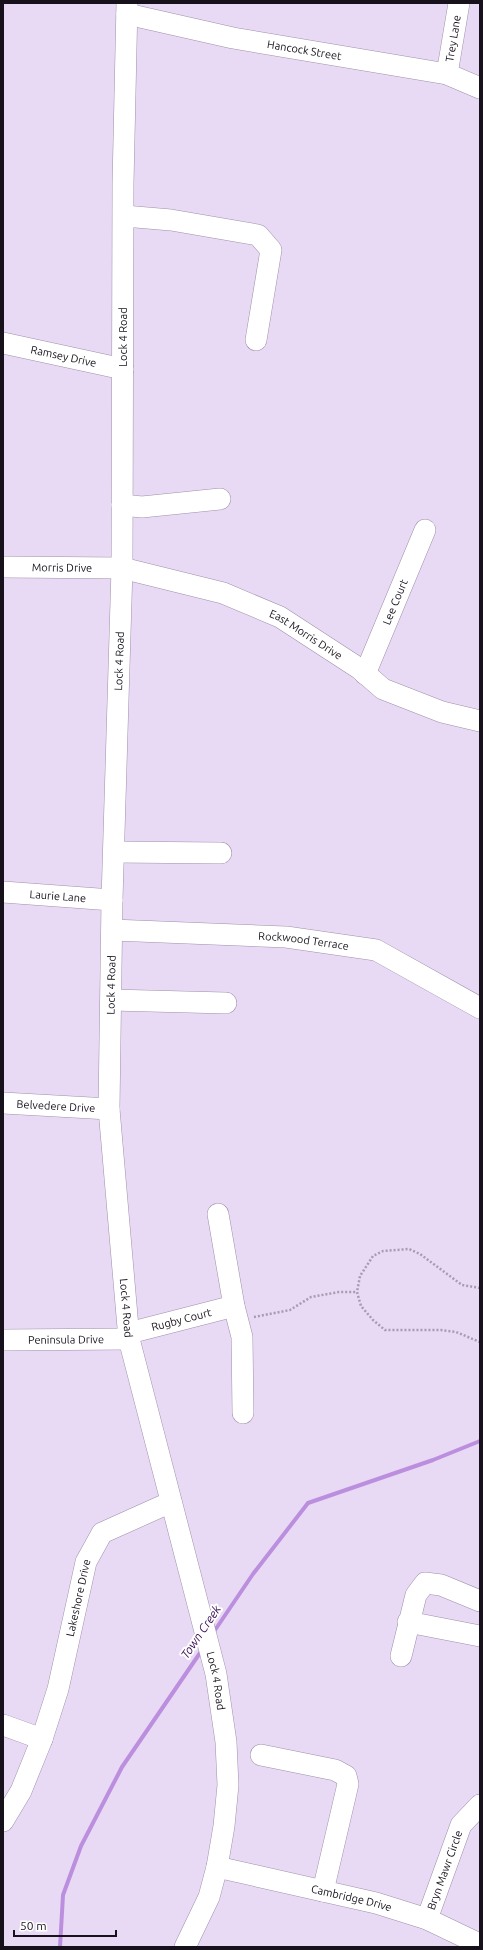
<svg xmlns="http://www.w3.org/2000/svg" width="483" height="1950" viewBox="0 0 483 1950" font-family="Ubuntu,sans-serif">
  <style>
    .lines { fill: none; stroke-linecap: round; stroke-linejoin: round }
    .stream { stroke: #bb8fde; stroke-width: 4 }
    .minor-casing { stroke: #9e90aa; stroke-width: 22 }
    .path { stroke: #a69bb0; stroke-width: 2.5; stroke-dasharray: 2 2; stroke-linecap: butt }
    .minor { stroke: #fff; stroke-width: 21 }
    .labels { text-anchor: middle; stroke-width: 4; stroke-linejoin: round; paint-order: stroke }
    .street-label { font-size: 11px; fill: #16111a; stroke: #fff }
    .water-label { font-size: 12px; font-style: italic; fill: #3b0e55; stroke: #fff }
  </style>
  <rect width="100%" height="100%" fill="#e8daf5"/>
  <g class="lines">
    <g class="stream">
      <path d="M213 1633 253 1574 308 1503 433 1460 480 1441"/>
      <path d="M60 1947 63 1895 81 1846 122 1767 202 1650"/>
    </g>
    <defs>
      <g id="minor">
        <path id="s1" d="M127 3 123 184 122 568 112 900 109 1109 129 1339 216 1674 226 1742 228 1785 224 1826 217 1867 209 1897 185 1947"/>
        <path id="s2" d="M127 14 233 38 447 74 480 88"/>
        <path id="s3" d="M447 74 459 3"/>
        <path d="M124 216 171 220 258 235 271 250 256 340"/>
        <path id="s4" d="M3 343 123 369"/>
        <path d="M122 505 142 507 220 499"/>
        <path id="s5" d="M3 567 122 568 223 593 280 617 360 669 383 689 442 712 480 721"/>
        <path id="s6" d="M365 674 425 530"/>
        <path d="M114 852 221 853"/>
        <path id="s7" d="M3 892 112 900"/>
        <path id="s8" d="M112 930 286 937 376 950 480 1008"/>
        <path d="M111 1000 226 1003"/>
        <path id="s9" d="M3 1103 109 1109"/>
        <path d="M218 1214 234 1306 242 1337 243 1413"/>
        <path id="s10" d="M129 1333 234 1306"/>
        <path id="s11" d="M3 1340 129 1339"/>
        <path d="M408 1622 480 1636"/>
        <path d="M401 1656 416 1595 425 1583 441 1585 480 1601"/>
        <path d="M3 1725 42 1739"/>
        <path d="M261 1755 335 1770 346 1776 348 1784 323 1891"/>
        <path id="s12" d="M3 1821 21 1791 42 1739 58 1689 86 1562 102 1533 171 1502"/>
        <path id="s13" d="M217 1867 376 1903 427 1919 475 1942 480 1946"/>
        <path id="s14" d="M427 1919 461 1825 480 1805"/>
      </g>
    </defs>
    <use href="#minor" class="minor-casing"/>
    <g class="path">
      <path d="M480 1288 462 1285 420 1254 409 1249 383 1251 373 1256 360 1276 357 1292 361 1306 373 1320 385 1330H441L456 1332 480 1342"/>
      <path d="M254 1317 290 1310 311 1297 339 1292H357"/>
    </g>
    <use href="#minor" class="minor"/>
  </g>
  <g class="labels">
    <g class="street-label">
      <text dy="4" stroke="none"><textPath href="#s3" startOffset="36">Trey Lane</textPath></text>
      <text dy="4" stroke="none"><textPath href="#s2" startOffset="181">Hancock Street</textPath></text>
      <text transform="translate(123 337) rotate(-90)" y="4">Lock 4 Road</text>
      <text dy="4" stroke="none"><textPath href="#s4" startOffset="62">Ramsey Drive</textPath></text>
      <text dy="4" stroke="none"><textPath href="#s5" startOffset="59">Morris Drive</textPath></text>
      <text dy="4" stroke="none"><textPath href="#s6" startOffset="78">Lee Court</textPath></text>
      <text dy="4" stroke="none"><textPath href="#s5" startOffset="316">East Morris Drive</textPath></text>
      <text transform="translate(119 661) rotate(-88)" y="4">Lock 4 Road</text>
      <text dy="4" stroke="none"><textPath href="#s7" startOffset="55">Laurie Lane</textPath></text>
      <text dy="4" stroke="none"><textPath href="#s8" startOffset="192">Rockwood Terrace</textPath></text>
      <text transform="translate(111 985) rotate(-89)" y="4">Lock 4 Road</text>
      <text dy="4" stroke="none"><textPath href="#s9" startOffset="53">Belvedere Drive</textPath></text>
      <text dy="4" stroke="none"><textPath href="#s1" startOffset="1306">Lock 4 Road</textPath></text>
      <text dy="4" stroke="none"><textPath href="#s10" startOffset="54">Rugby Court</textPath></text>
      <text dy="4" stroke="none"><textPath href="#s11" startOffset="63">Peninsula Drive</textPath></text>
      <text dy="4" stroke="none"><textPath href="#s12" startOffset="237">Lakeshore Drive</textPath></text>
      <text dy="4" stroke="none"><textPath href="#s1" startOffset="1690">Lock 4 Road</textPath></text>
      <text dy="4" stroke="none"><textPath href="#s14" startOffset="52">Bryn Mawr Circle</textPath></text>
      <text dy="4" stroke="none"><textPath href="#s13" startOffset="138">Cambridge Drive</textPath></text>
    </g>
    <g class="water-label">
      <text transform="translate(201 1632) rotate(-56)" y="4">Town Creek</text>
    </g>
  </g>
  <rect width="483" height="1950" fill="none" stroke="#16111a" stroke-width="8"/>
  <path d="M14 1930v6h102v-6" fill="none" stroke="#16111a" stroke-width="2"/>
  <text x="20" y="1930" font-size="12" fill="#16111a" stroke="#ffffff" stroke-width="3" paint-order="stroke">50 m</text>
</svg>
